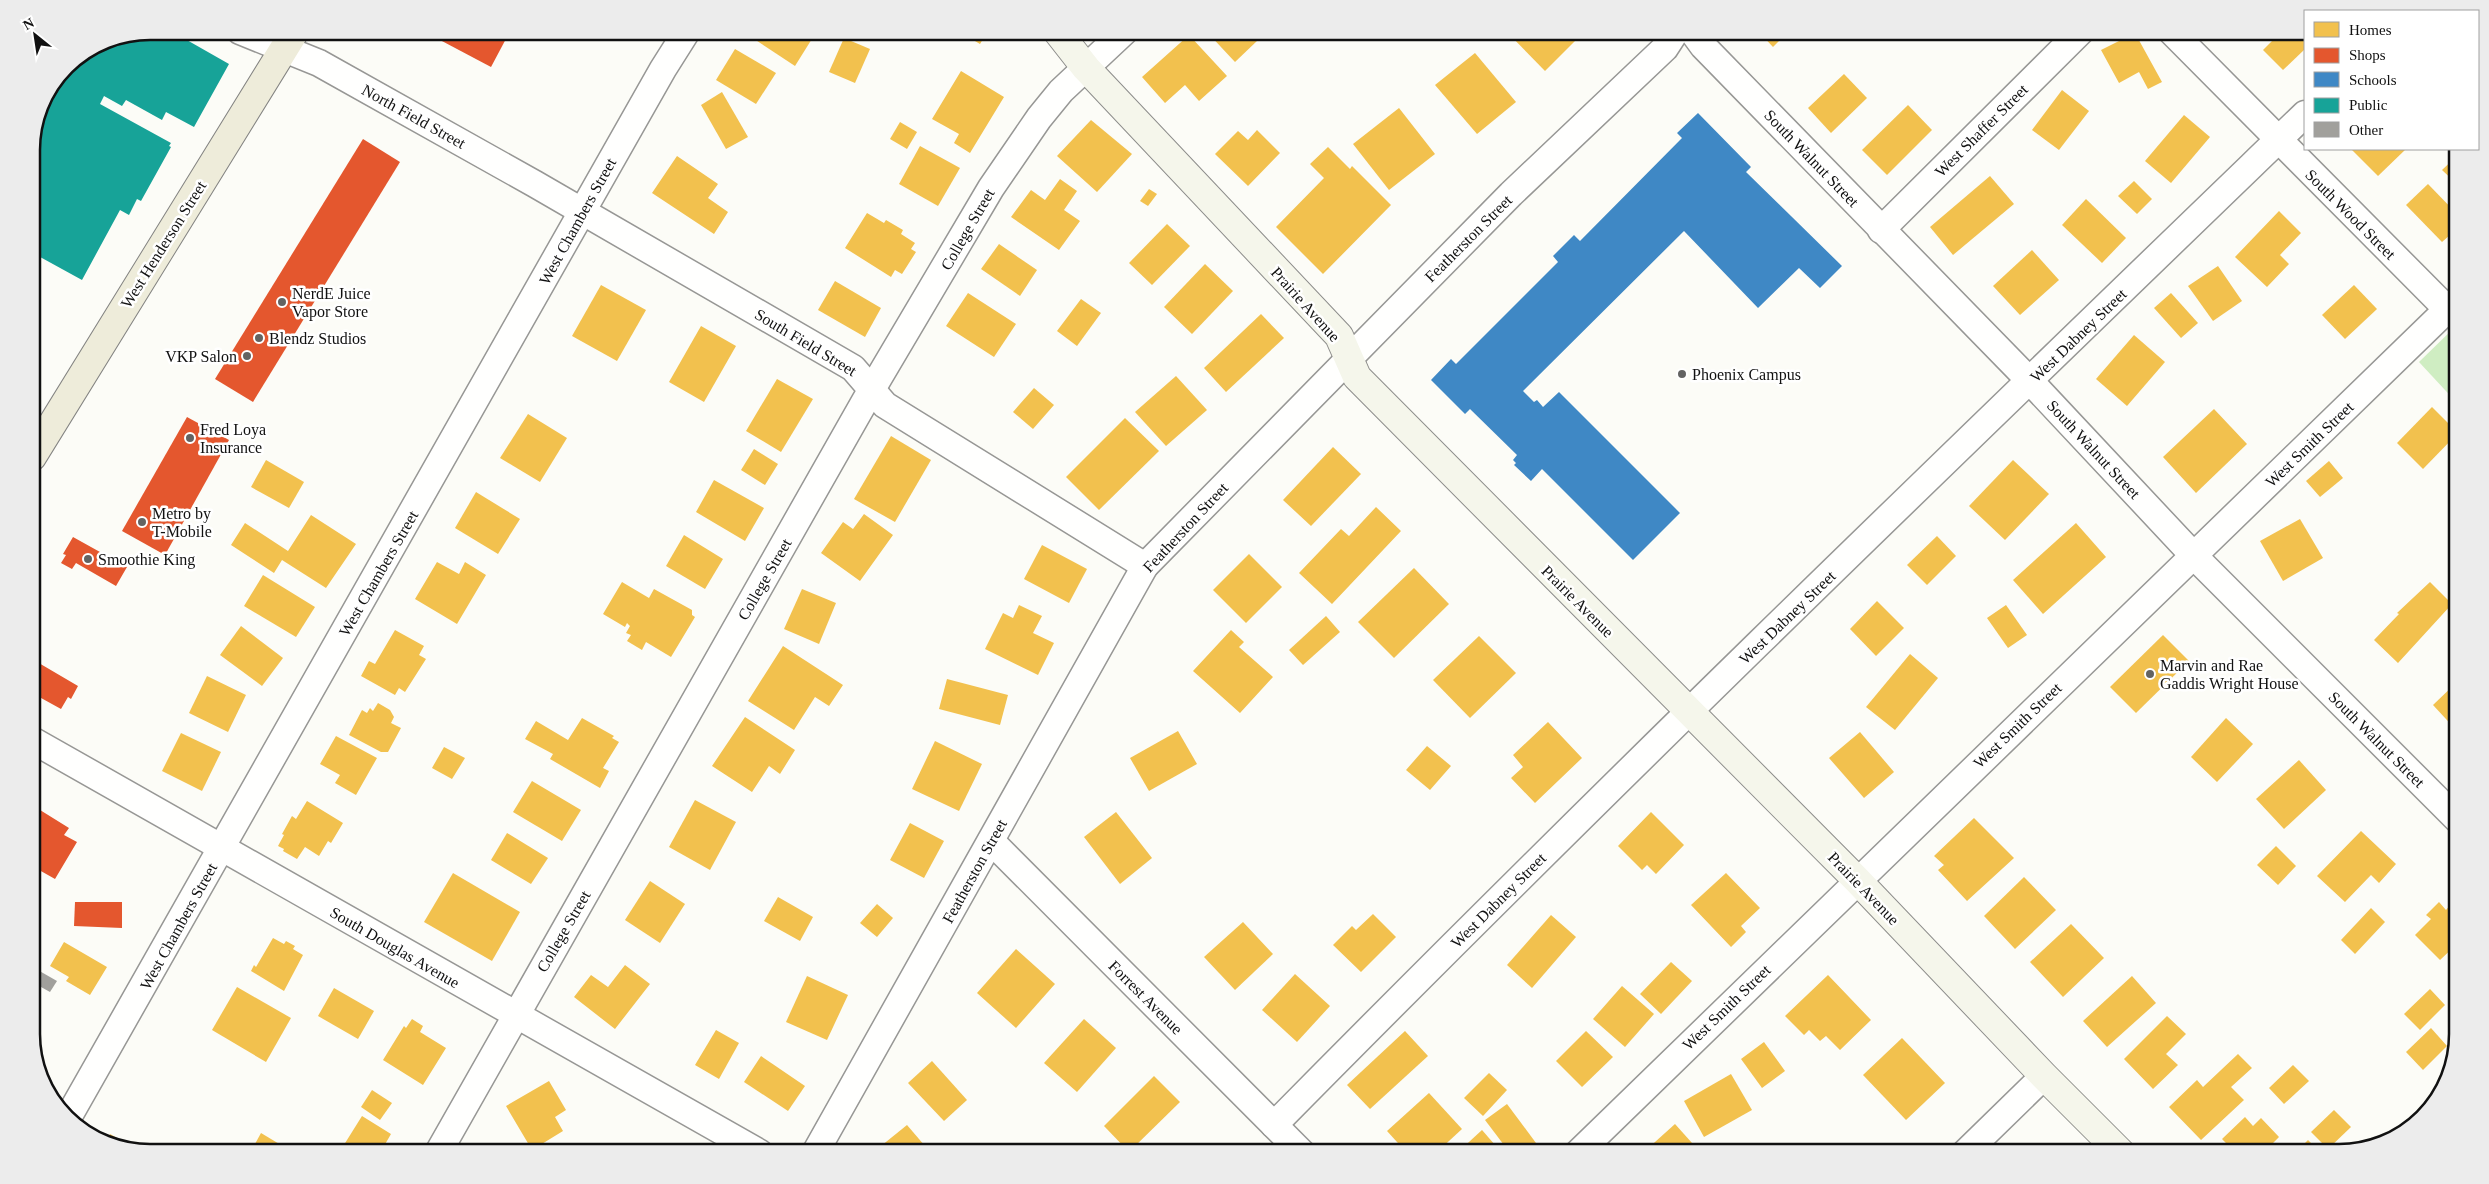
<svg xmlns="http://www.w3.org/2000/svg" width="2489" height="1184" viewBox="0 0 2489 1184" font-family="'Times New Roman',serif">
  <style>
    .forest { fill: #cfedc2 }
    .homes { fill: #f2c14e }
    .shops { fill: #e4572e }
    .schools { fill: #3f88c5 }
    .public { fill: #17a398 }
    .building { fill: #a1a09c }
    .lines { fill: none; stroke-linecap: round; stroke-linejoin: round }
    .street-casing { stroke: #979795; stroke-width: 29 }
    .secondary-casing { stroke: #8d8d8b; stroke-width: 30 }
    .primary-casing { stroke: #848482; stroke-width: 30 }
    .street { stroke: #fffffe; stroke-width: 26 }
    .secondary { stroke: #f5f6eb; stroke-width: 28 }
    .primary { stroke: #eeecda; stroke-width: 28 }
    .poi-dot { fill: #636362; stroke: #fff; stroke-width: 2 }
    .labels { text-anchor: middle; stroke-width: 5; stroke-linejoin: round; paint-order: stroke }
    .street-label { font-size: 16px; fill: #111; stroke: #fff }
    .poi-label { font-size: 16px; fill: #111; stroke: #fff; text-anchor: start }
    .rim { fill: none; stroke: #111; stroke-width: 2.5 }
  </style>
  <rect width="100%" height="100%" fill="#fcfcf7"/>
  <path class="forest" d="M2458 324V404L2419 362Z"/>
  <g class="homes">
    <path d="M746 31H811L815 34 795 66 745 33Z"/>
    <path d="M958 31H990L988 35 986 34 980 44Z"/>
    <path d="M1206 31H1248L1257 41 1235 62Z"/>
    <path d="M1506 31H1585L1545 71Z"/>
    <path d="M1758 31H1789L1773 47Z"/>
    <path d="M2012 31H2027L2020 39Z"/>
    <path d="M2236 31H2254L2246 40Z"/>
    <path d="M2282 31H2305V49L2283 70 2263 50Z"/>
    <path d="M2135 33 2162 82 2148 89 2139 72 2119 83 2101 50Z"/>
    <path d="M1189 35 1227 76 1199 101 1185 85 1165 103 1142 77Z"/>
    <path d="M844 38 870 49 855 83 829 72Z"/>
    <path d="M735 49 776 73 756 104 716 80Z"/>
    <path d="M1475 53 1516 102 1477 134 1435 85Z"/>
    <path d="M961 71 1004 97 970 153 954 143 959 134 932 119Z"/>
    <path d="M1844 74 1867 98 1831 133 1808 108Z"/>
    <path d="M2062 90 2089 111 2059 150 2032 130Z"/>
    <path d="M722 92 748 137 726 149 701 105Z"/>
    <path d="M1908 105 1932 130 1887 175 1862 150Z"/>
    <path d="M1399 108 1435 154 1389 190 1353 144Z"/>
    <path d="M2184 115 2210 137 2171 183 2145 161Z"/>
    <path d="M1091 120 1132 154 1097 192 1057 156Z"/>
    <path d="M900 122 917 132 907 149 890 139Z"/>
    <path d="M1257 130 1280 153 1248 186 1215 154 1238 131 1248 140Z"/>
    <path d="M920 146 960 168 938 206 899 184Z"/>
    <path d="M1328 147 1350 169 1352 166 1391 205 1323 274 1276 227 1324 178 1310 164Z"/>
    <path d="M2351 149H2406L2378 176Z"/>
    <path d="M2458 155V185L2442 170Z"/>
    <path d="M677 156 718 184 708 198 728 212 714 234 652 193Z"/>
    <path d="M1990 176 2014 204 1953 255 1930 227Z"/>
    <path d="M1060 179 1077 191 1064 210 1080 221 1059 250 1011 217 1031 190 1045 200Z"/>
    <path d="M2134 181 2152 199 2137 214 2118 196Z"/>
    <path d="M2428 184 2458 215V228L2442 242 2406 205Z"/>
    <path d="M1149 189 1157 194 1148 206 1140 201Z"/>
    <path d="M2086 199 2126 238 2102 263 2062 225Z"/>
    <path d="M2279 211 2301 233 2280 255 2289 264 2267 287 2235 257Z"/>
    <path d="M867 213 884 223 886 220 903 230 901 234 915 243 911 249 916 252 902 274 895 270 891 277 845 248Z"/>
    <path d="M1167 224 1190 246 1152 285 1129 263Z"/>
    <path d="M999 244 1037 270 1020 296 981 269Z"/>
    <path d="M2032 250 2059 280 2020 315 1993 286Z"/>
    <path d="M1205 264 1233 291 1192 334 1164 307Z"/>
    <path d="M2218 266 2242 301 2213 321 2188 286Z"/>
    <path d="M835 281 881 308 865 337 818 310Z"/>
    <path d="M601 285 646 310 617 361 572 336Z"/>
    <path d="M2354 285 2377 309 2345 339 2322 315Z"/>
    <path d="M968 293 1016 324 994 357 946 326Z"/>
    <path d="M2171 293 2198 323 2181 338 2154 308Z"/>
    <path d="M1081 299 1101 313 1077 346 1057 331Z"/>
    <path d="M1261 314 1284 338 1226 392 1204 368Z"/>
    <path d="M701 326 736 346 704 402 669 382Z"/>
    <path d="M2134 335 2165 362 2127 406 2096 379Z"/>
    <path d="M1176 376 1207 410 1166 446 1135 412Z"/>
    <path d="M777 379 813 399 781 452 746 431Z"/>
    <path d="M1034 388 1054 405 1033 429 1013 412Z"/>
    <path d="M2432 407 2458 433 2423 469 2397 443Z"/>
    <path d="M2214 409 2247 444 2196 493 2163 457Z"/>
    <path d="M528 414 567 438 540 482 500 458Z"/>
    <path d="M1125 418 1159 451 1099 510 1066 477Z"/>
    <path d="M891 436 931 460 895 522 854 499Z"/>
    <path d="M1333 447 1361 474 1311 526 1283 500Z"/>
    <path d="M754 449 778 464 765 485 741 470Z"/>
    <path d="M266 460 304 482 289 508 251 487Z"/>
    <path d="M2013 460 2049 494 2005 540 1969 506Z"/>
    <path d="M2329 461 2343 478 2320 497 2306 481Z"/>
    <path d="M714 480 764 508 745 541 696 512Z"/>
    <path d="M476 492 520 519 498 554 455 528Z"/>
    <path d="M1376 507 1401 531 1332 604 1299 573 1341 529 1349 536Z"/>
    <path d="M864 514 893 535 860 581 821 553 843 522 853 529Z"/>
    <path d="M311 515 356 544 326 588 282 560 274 573 231 545 245 523 288 551Z"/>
    <path d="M2300 519 2323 558 2283 581 2260 541Z"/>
    <path d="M2076 523 2106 557 2043 614 2013 580Z"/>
    <path d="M684 535 723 559 705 589 666 566Z"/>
    <path d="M1937 536 1956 556 1927 585 1907 565Z"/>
    <path d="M1042 545 1087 569 1069 603 1024 579Z"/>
    <path d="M1249 554 1282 587 1246 623 1213 590Z"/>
    <path d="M437 562 459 574 465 562 486 575 457 624 415 599Z"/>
    <path d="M1414 568 1449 604 1394 658 1358 622Z"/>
    <path d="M263 575 315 607 296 637 244 606Z"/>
    <path d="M622 582 649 598 654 589 692 610V615L695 617 671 657 646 642 642 650 627 641 631 635 626 633 630 626 627 623 625 627 603 614Z"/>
    <path d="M2430 582 2452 604 2398 663 2374 640 2399 614 2397 613Z"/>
    <path d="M802 589 836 603 819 644 784 629Z"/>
    <path d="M1877 601 1904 628 1876 656 1850 629Z"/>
    <path d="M1019 605 1042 616 1033 633 1054 643 1038 675 985 649 1003 613 1013 618Z"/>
    <path d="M2006 605 2027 635 2008 648 1987 618Z"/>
    <path d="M1326 616 1340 632 1303 665 1289 650Z"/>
    <path d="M241 626 283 658 262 686 220 655Z"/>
    <path d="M395 630 424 646 419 655 426 659 405 692 399 688 395 695 361 676 369 661 375 664Z"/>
    <path d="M1231 630 1244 642 1239 647 1273 677 1240 713 1193 671Z"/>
    <path d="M2163 635 2189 661 2136 713 2110 687Z"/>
    <path d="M1479 636 1516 673 1470 718 1433 680Z"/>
    <path d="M783 646 843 685 829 706 815 697 794 730 748 701Z"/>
    <path d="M1910 654 1938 678 1895 730 1866 707Z"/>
    <path d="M207 676 246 695 228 732 189 713Z"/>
    <path d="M947 679 1008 695 1000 725 939 709Z"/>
    <path d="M2458 681V732L2433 705Z"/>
    <path d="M378 703 390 710 394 717 391 723 401 728 388 752H381L349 735 362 710 367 713 370 708 373 711Z"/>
    <path d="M745 717 795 750 780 774 769 766 752 792 712 766Z"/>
    <path d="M582 718 614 736 612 738 619 742 603 768 609 771 600 788 550 759 553 754 525 739 536 721 568 740Z"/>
    <path d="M2226 718 2253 744 2217 782 2191 757Z"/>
    <path d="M1548 722 1582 758 1535 803 1511 778 1523 767 1513 755Z"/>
    <path d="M1178 731 1197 764 1149 791 1130 758Z"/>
    <path d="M1860 732 1894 772 1864 798 1829 758Z"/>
    <path d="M181 733 221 752 202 791 162 771Z"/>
    <path d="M336 736 377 758 356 795 335 783 340 775 320 764Z"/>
    <path d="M935 741 982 764 959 811 912 789Z"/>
    <path d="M1427 746 1451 766 1430 790 1406 770Z"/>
    <path d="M444 747 465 758 452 779 432 768Z"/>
    <path d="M2299 760 2326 790 2284 829 2256 799Z"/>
    <path d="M532 781 581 810 562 841 513 812Z"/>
    <path d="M695 800 736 822 710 870 669 847Z"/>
    <path d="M307 801 343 823 331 843 328 841 319 856 305 847 297 859 283 851 284 849 278 846 284 835 282 834 292 816 296 819Z"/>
    <path d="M1116 812 1152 858 1120 884 1084 837Z"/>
    <path d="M1651 812 1684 845 1656 874 1647 865 1642 870 1618 846Z"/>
    <path d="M1974 818 2014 858 1967 901 1938 870 1944 865 1934 856Z"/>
    <path d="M910 823 944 841 924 878 890 860Z"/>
    <path d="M2361 831 2396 864 2379 883 2371 875 2345 902 2317 876Z"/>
    <path d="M507 833 548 858 531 884 491 860Z"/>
    <path d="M2276 846 2296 866 2278 885 2257 865Z"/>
    <path d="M453 873 520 912 492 961 424 922Z"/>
    <path d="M1726 873 1760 908 1741 926 1746 932 1731 947 1691 905Z"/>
    <path d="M2024 877 2056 910 2015 949 1984 916Z"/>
    <path d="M650 881 685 904 660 943 625 920Z"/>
    <path d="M778 897 813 917 800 941 764 921Z"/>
    <path d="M2439 902 2446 910 2451 904 2458 910V947L2456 945 2440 960 2415 935 2431 919 2426 915Z"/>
    <path d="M877 904 893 918 877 937 860 923Z"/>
    <path d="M2371 908 2385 922 2355 954 2341 940Z"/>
    <path d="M1373 914 1396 937 1361 972 1333 945 1352 926 1356 930Z"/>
    <path d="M1551 915 1576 937 1532 988 1507 965Z"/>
    <path d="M1243 922 1273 954 1235 990 1204 957Z"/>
    <path d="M2071 924 2104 958 2063 997 2030 962Z"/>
    <path d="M273 938 284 944 286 941 295 946 293 949 303 955 284 991 251 971 254 965 256 967Z"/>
    <path d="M64 942 107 967 90 995 66 981 69 977 50 966Z"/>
    <path d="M1016 949 1055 984 1016 1028 977 993Z"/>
    <path d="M1671 962 1692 981 1661 1014 1640 994Z"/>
    <path d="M625 965 650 984 615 1029 574 997 591 975 608 987Z"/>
    <path d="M1295 974 1330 1006 1297 1042 1262 1010Z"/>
    <path d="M1828 975 1871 1020 1840 1050 1826 1036 1820 1041 1809 1030 1804 1035 1785 1016Z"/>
    <path d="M807 976 848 995 827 1040 786 1022Z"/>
    <path d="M2132 976 2156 1003 2107 1047 2083 1021Z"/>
    <path d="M1622 986 1654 1014 1625 1047 1593 1019Z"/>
    <path d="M237 987 291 1018 266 1062 212 1030Z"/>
    <path d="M334 988 374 1011 358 1039 318 1016Z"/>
    <path d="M2430 989 2445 1005 2420 1030 2404 1014Z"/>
    <path d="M2458 1013V1027L2451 1020Z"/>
    <path d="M2167 1016 2186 1034 2166 1054 2178 1065 2153 1089 2124 1059Z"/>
    <path d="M412 1019 423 1026 420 1032 446 1048 423 1085 383 1060 404 1026 406 1028Z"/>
    <path d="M1084 1019 1116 1048 1077 1092 1044 1063Z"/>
    <path d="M2431 1028 2447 1046 2423 1070 2406 1052Z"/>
    <path d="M716 1030 739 1043 719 1079 695 1065Z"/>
    <path d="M1405 1031 1428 1056 1370 1109 1347 1085Z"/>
    <path d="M1586 1031 1613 1057 1582 1087 1556 1061Z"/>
    <path d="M1902 1038 1945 1083 1906 1120 1863 1075Z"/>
    <path d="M1764 1042 1785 1071 1762 1088 1741 1059Z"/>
    <path d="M2238 1054 2252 1068 2231 1087 2244 1100 2201 1140 2169 1107 2197 1080 2203 1087Z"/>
    <path d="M761 1056 805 1086 788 1111 744 1082Z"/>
    <path d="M932 1061 967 1100 944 1121 908 1083Z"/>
    <path d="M2293 1065 2309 1081 2284 1104 2269 1088Z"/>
    <path d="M1489 1073 1507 1090 1483 1116 1464 1098Z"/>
    <path d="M1731 1074 1752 1110 1704 1137 1684 1101Z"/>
    <path d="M1154 1076 1180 1102 1129 1152 1104 1126Z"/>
    <path d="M549 1081 566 1110 555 1117 563 1131 532 1150 506 1106Z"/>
    <path d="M372 1090 392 1103 380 1120 361 1107Z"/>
    <path d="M1429 1093 1462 1129 1436 1153H1407L1387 1131Z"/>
    <path d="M1507 1104 1536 1143 1523 1153H1510L1485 1120Z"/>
    <path d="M2334 1110 2351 1127 2328 1149 2311 1132Z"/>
    <path d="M362 1116 391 1134 380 1153H344L345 1150 342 1148Z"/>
    <path d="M2245 1117 2253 1126 2261 1118 2279 1137 2272 1144 2281 1153H2228L2232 1149 2222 1139Z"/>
    <path d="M1675 1124 1701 1153H1647L1645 1151Z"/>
    <path d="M907 1125 931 1153H886L881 1146Z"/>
    <path d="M1482 1130 1502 1153H1457Z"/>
    <path d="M261 1133 291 1151 290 1153H250Z"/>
    <path d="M110 1134 133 1147V1149L106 1142Z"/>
    <path d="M2308 1140 2318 1150 2315 1153H2295Z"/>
    <path d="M1219 1143 1225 1153H1204Z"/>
    <path d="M1842 1143 1852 1153H1832Z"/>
  </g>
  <g class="shops">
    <path d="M423 31H501L508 35 491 67Z"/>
    <path d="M363 139 400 162 253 402 215 379Z"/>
    <path d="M187 417 229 440 165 555 122 531Z"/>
    <path d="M73 537 127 567 116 586 76 563 72 569 61 563 66 555 63 554Z"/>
    <path d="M32 659 78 686 71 699 68 697 61 709 32 693Z"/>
    <path d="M32 805 69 828 64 835 77 842 55 879 32 866Z"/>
    <path d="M75 902H122V928L74 926Z"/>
  </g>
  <path class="schools" d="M1698 113 1751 167 1746 172 1842 266 1820 288 1799 268 1758 308 1684 231 1523 391 1534 402 1537 400 1543 407 1559 392 1680 513 1633 560 1542 469 1531 481 1514 465 1516 463 1513 460 1517 455 1470 409 1465 414 1431 380 1451 359 1456 364 1558 262 1553 256 1574 235 1580 241 1682 138 1677 133Z"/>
  <path class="public" d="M150 31H171L229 64 194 127 166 112 162 120 126 100 122 106 104 96 100 104 171 143 169 146 171 147 141 201 137 199 129 215 120 210 82 280 31 252V143L40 105 66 66 105 40Z"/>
  <path class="building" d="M36 969 57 981 50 992 32 982Z"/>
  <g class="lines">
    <defs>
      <g id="street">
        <path d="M240 31 319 63 535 184 853 368 885 405 1145 566"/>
        <path d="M1692 31 1703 46 2030 381 2194 556 2458 820"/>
        <path d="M2171 31 2447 309"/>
        <path d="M1881 230 2081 31"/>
        <path d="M32 740C275 876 516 1017 760 1153"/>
        <path d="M991 841 1302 1153"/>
        <path d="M69 1116 663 69 687 31"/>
        <path d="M1274 1125C1612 782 1959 448 2305 114"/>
        <path d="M438 1153 865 401 991 188 1039 118 1061 91 1125 31"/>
        <path d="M815 1153 1145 566 1511 194 1665 48 1676 31"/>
        <path d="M1578 1153 2458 299"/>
        <path d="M1965 1153 2044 1076"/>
      </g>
      <path id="secondary" d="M1057 31 1086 68 1339 336 1357 377 1857 880 2044 1076 2121 1153"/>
      <path id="primary" d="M32 457 295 31"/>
    </defs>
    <use href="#street" class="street-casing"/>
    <use href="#secondary" class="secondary-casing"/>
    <use href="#primary" class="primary-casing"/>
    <use href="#street" class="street"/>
    <use href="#secondary" class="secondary"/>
    <use href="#primary" class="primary"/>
  </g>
  <g class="poi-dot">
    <circle cx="282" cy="302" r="5"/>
    <circle cx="259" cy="338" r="5"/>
    <circle cx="247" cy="356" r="5"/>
    <circle cx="1682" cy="374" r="5"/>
    <circle cx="190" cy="438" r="5"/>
    <circle cx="142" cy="522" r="5"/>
    <circle cx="88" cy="559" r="5"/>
    <circle cx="2150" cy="674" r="5"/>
  </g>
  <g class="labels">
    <g class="street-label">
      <text transform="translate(414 116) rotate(29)" y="6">North Field Street</text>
      <text transform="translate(1981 130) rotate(-45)" y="6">West Shaffer Street</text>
      <text transform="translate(1812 158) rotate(46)" y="6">South Walnut Street</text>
      <text transform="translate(2351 214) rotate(45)" y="6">South Wood Street</text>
      <text transform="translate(577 221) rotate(-61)" y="6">West Chambers Street</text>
      <text transform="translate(967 229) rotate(-60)" y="6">College Street</text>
      <text transform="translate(1468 238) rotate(-45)" y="6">Featherston Street</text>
      <text transform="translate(163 244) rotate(-58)" y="6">West Henderson Street</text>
      <text transform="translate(1306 304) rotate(48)" y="6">Prairie Avenue</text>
      <text transform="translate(2078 335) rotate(-44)" y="6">West Dabney Street</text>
      <text transform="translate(806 342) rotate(31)" y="6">South Field Street</text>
      <text transform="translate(2309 444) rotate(-44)" y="6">West Smith Street</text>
      <text transform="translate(2094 449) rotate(47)" y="6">South Walnut Street</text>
      <text transform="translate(1185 527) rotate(-47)" y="6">Featherston Street</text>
      <text transform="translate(378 573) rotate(-60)" y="6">West Chambers Street</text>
      <text transform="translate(764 579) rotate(-60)" y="6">College Street</text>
      <text transform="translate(1578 601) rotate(45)" y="6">Prairie Avenue</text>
      <text transform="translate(1787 617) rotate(-44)" y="6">West Dabney Street</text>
      <text transform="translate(2017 725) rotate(-44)" y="6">West Smith Street</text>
      <text transform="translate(2377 739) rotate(45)" y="6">South Walnut Street</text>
      <text transform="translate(974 871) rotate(-61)" y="6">Featherston Street</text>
      <text transform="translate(1864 888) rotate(46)" y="6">Prairie Avenue</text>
      <text transform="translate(1498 900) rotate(-45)" y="6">West Dabney Street</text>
      <text transform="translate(178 926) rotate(-61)" y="6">West Chambers Street</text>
      <text transform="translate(563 931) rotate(-60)" y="6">College Street</text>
      <text transform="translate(395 947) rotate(30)" y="6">South Douglas Avenue</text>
      <text transform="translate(1146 997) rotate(45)" y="6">Forrest Avenue</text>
      <text transform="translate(1726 1007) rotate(-44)" y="6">West Smith Street</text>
    </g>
    <g class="poi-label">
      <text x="292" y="299">NerdE Juice<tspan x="292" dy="18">Vapor Store</tspan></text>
      <text x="269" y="344">Blendz Studios</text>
      <text x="237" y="362" text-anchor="end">VKP Salon</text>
      <text x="1692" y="380">Phoenix Campus</text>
      <text x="200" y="435">Fred Loya<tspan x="200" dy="18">Insurance</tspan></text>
      <text x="152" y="519">Metro by<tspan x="152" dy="18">T-Mobile</tspan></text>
      <text x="98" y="565">Smoothie King</text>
      <text x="2160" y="671">Marvin and Rae<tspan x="2160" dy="18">Gaddis Wright House</tspan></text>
    </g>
  </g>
  <path d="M0 0H2489V1184H0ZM150 40H2339A110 110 0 0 1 2449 150V1034A110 110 0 0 1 2339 1144H150A110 110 0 0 1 40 1034V150A110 110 0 0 1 150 40Z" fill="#ececec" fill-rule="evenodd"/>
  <path class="rim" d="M150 40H2339A110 110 0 0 1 2449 150V1034A110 110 0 0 1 2339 1144H150A110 110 0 0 1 40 1034V150A110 110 0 0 1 150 40Z"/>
  <rect x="2304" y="10" width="175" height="140" fill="#ffffff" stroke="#a0a0a0"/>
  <rect x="2314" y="22" width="25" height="15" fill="#f2c14e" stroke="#a0a0a0"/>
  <text x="2349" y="35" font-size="15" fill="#111111">Homes</text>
  <rect x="2314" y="48" width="25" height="15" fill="#e4572e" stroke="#a0a0a0"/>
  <text x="2349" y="60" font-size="15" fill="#111111">Shops</text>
  <rect x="2314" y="72" width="25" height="15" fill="#3f88c5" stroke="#a0a0a0"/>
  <text x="2349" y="85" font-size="15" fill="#111111">Schools</text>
  <rect x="2314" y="98" width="25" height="15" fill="#17a398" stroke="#a0a0a0"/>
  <text x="2349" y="110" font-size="15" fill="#111111">Public</text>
  <rect x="2314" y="122" width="25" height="15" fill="#a1a09c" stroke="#a0a0a0"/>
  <text x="2349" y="135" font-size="15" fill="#111111">Other</text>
  <g transform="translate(35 35) rotate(330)" stroke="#ffffff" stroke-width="4" paint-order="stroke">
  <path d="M0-4L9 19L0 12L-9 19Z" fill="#111111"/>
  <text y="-8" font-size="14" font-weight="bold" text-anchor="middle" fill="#111111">N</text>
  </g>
</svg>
